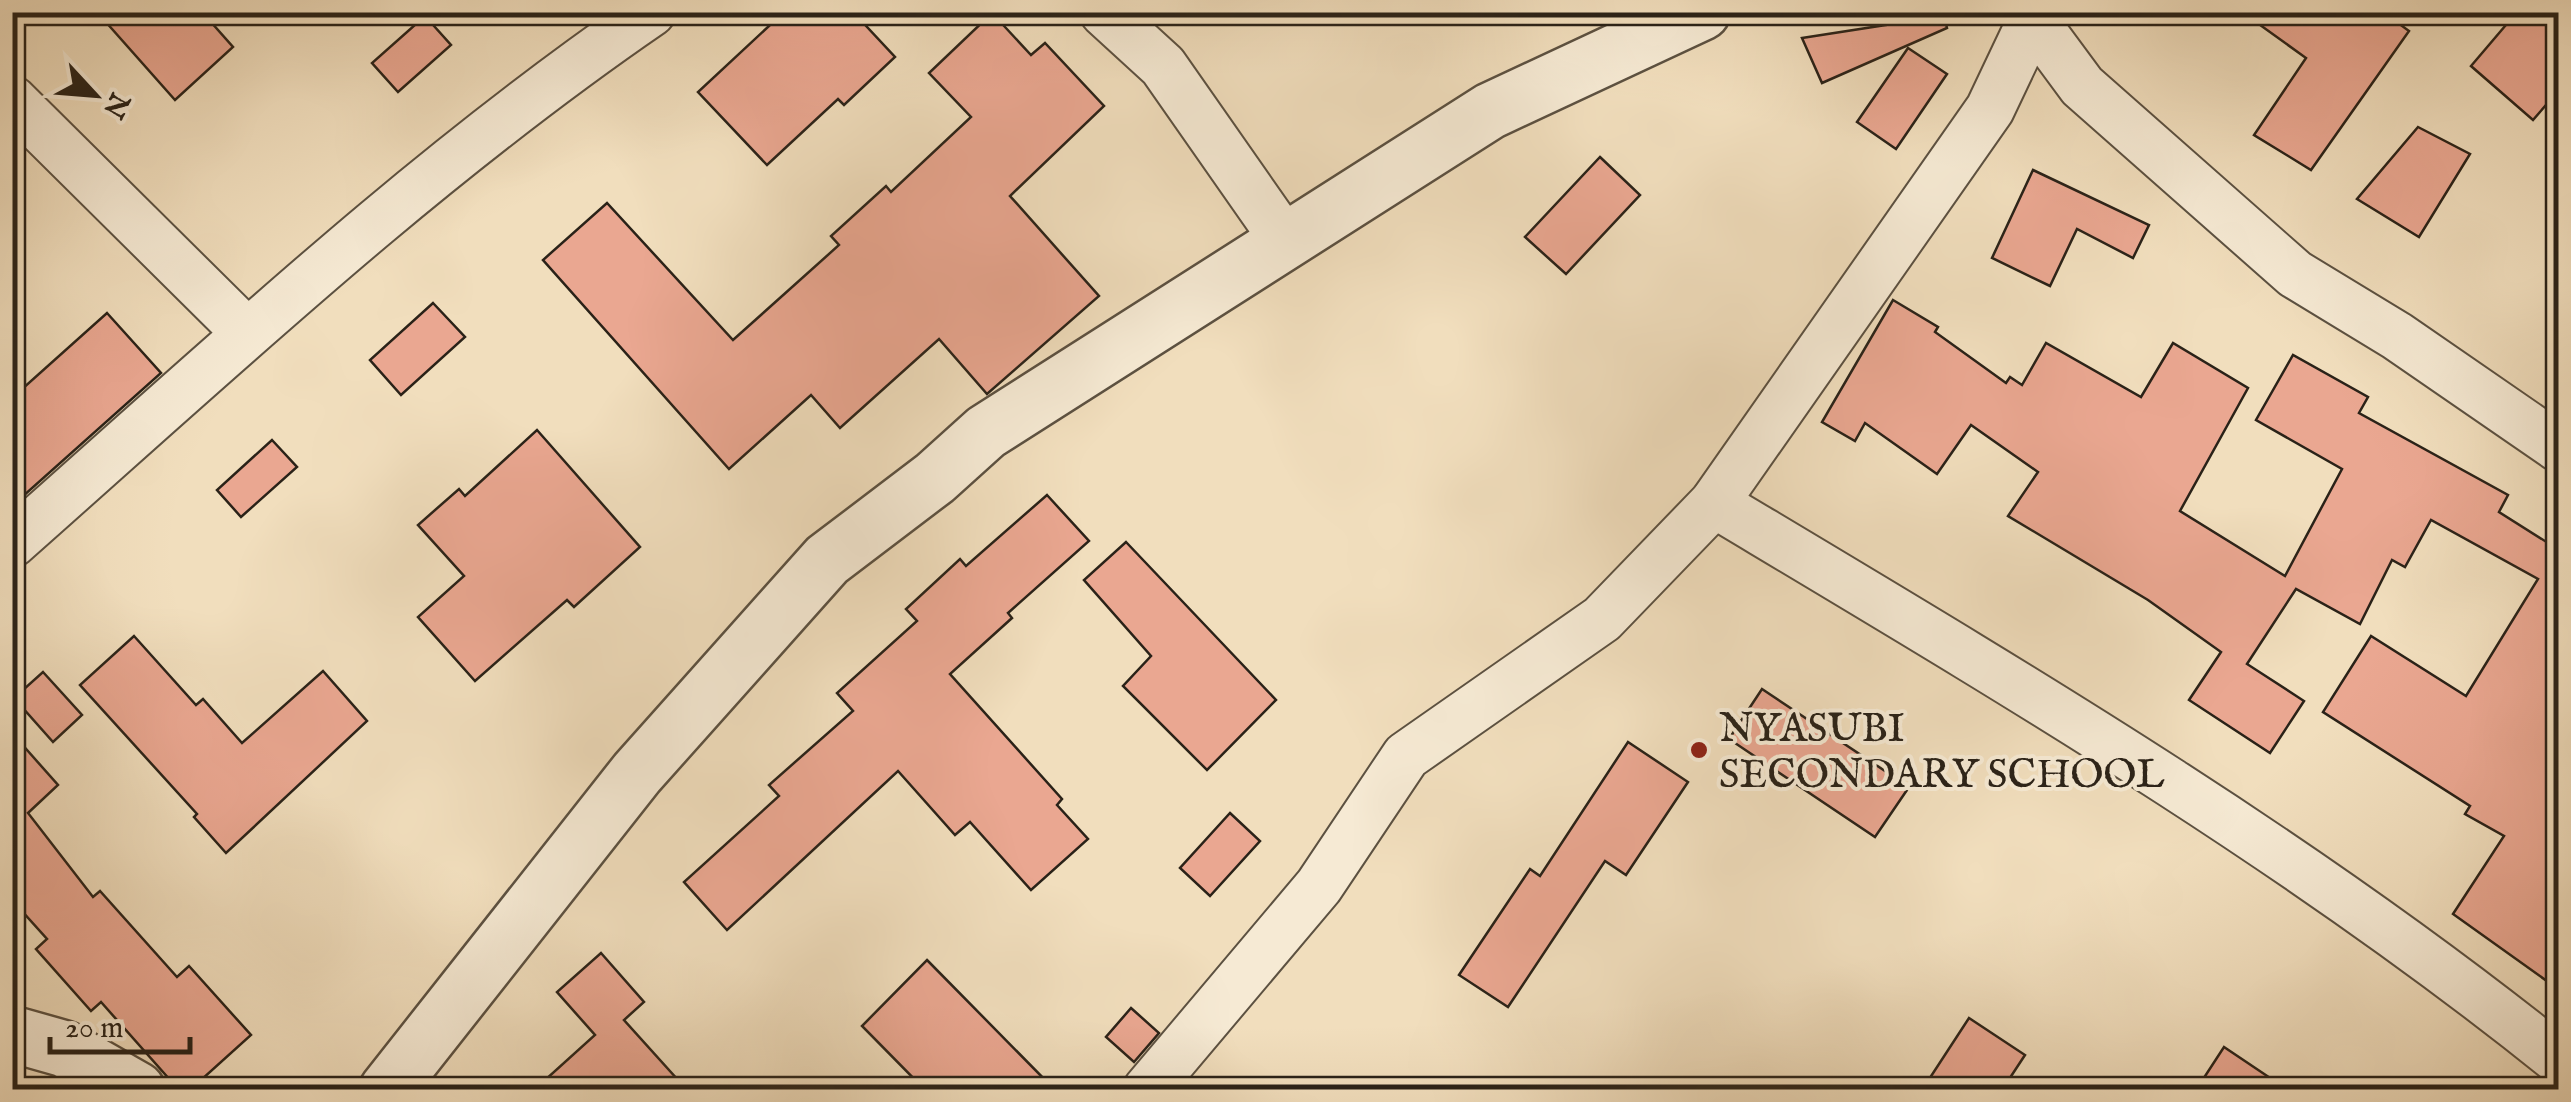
<svg xmlns="http://www.w3.org/2000/svg" width="2571" height="1102" viewBox="0 0 2571 1102" font-family="'IM FELL English',serif">
  <style>
    .building { fill: #eaa791; stroke: #2a2218; stroke-width: 2.5 }
    .lines { fill: none; stroke-linecap: round; stroke-linejoin: round }
    .minor-casing { stroke: #5c5141; stroke-width: 52 }
    .tertiary-casing { stroke: #5c5141; stroke-width: 60 }
    .minor { stroke: #f6ead4; stroke-width: 48 }
    .tertiary { stroke: #f6ead4; stroke-width: 55 }
    .poi-dot { fill: #8f2418; stroke: #f6ead4; stroke-width: 4 }
    .labels { text-anchor: middle; stroke-width: 8; stroke-linejoin: round; paint-order: stroke }
    .poi-label { font-size: 40px; fill: #2a2218; stroke: #f6ead4; text-anchor: start }
  </style>
  <rect width="100%" height="100%" fill="#f1debd"/>
  <filter id="stains"><feTurbulence type="fractalNoise" baseFrequency=".002" numOctaves="4"/><feColorMatrix values="0 0 0 0 .2 0 0 0 0 .09 0 0 0 0 .02 0 0 0 .5 -.17"/></filter>
  <radialGradient id="worn" r=".72"><stop offset=".6" stop-color="#630" stop-opacity="0"/><stop offset="1" stop-color="#630" stop-opacity=".3"/></radialGradient>
  <g class="building">
    <path d="M97 12H202L233 47 175 100Z"/>
    <path d="M784 12H853L895 57 844 105 838 99 767 165 698 92Z"/>
    <path d="M2242 12H2383L2409 31 2311 170 2254 135 2306 58Z"/>
    <path d="M2517 12H2558V91L2533 120 2471 66Z"/>
    <path d="M992 13 1031 55 1045 43 1104 106 1010 196 1099 296 987 394 939 339 840 428 811 395 729 469 543 260 607 203 733 340 839 245 831 236 886 186 891 192 971 117 929 73Z"/>
    <path d="M425 16 451 45 398 92 372 63Z"/>
    <path d="M1944 16 1947 28 1822 83 1802 38Z"/>
    <path d="M1908 48 1947 74 1896 149 1857 122Z"/>
    <path d="M2418 127 2470 154 2419 237 2357 199Z"/>
    <path d="M1600 157 1640 195 1566 274 1525 237Z"/>
    <path d="M2033 170 2149 225 2133 258 2077 229 2050 286 1992 258Z"/>
    <path d="M1893 300 1938 327 1935 332 2006 383 2010 377 2022 385 2046 343 2141 397 2173 343 2248 388 2180 511 2285 576 2342 469 2256 420 2293 355 2368 397 2359 413 2508 495 2499 512 2556 548 2558 544V989L2453 914 2504 836 2465 814 2470 806 2323 712 2371 636 2466 696 2538 579 2431 520 2405 567 2392 560 2360 624 2296 589 2247 664 2304 701 2270 753 2189 700 2221 652 2148 600 2008 516 2038 472 1971 425 1937 474 1865 423 1855 441 1822 422Z"/>
    <path d="M433 303 465 337 401 395 370 360Z"/>
    <path d="M107 313 161 373 12 506V398Z"/>
    <path d="M537 430 640 547 574 607 567 600 475 681 418 617 464 576 418 525 459 489 465 496Z"/>
    <path d="M272 440 297 467 241 517 217 490Z"/>
    <path d="M1047 495 1089 541 1008 613 1012 618 950 674 1062 799 1057 805 1088 839 1031 890 970 822 955 835 898 771 727 930 684 882 779 796 769 785 853 711 837 693 917 621 906 609 960 559 966 566Z"/>
    <path d="M1126 542 1276 700 1207 770 1123 686 1151 656 1084 580Z"/>
    <path d="M134 636 196 705 203 699 242 743 323 671 367 721 226 853 194 817 197 814 80 685Z"/>
    <path d="M43 672 82 715 53 742 14 698Z"/>
    <path d="M1762 689 1909 787 1875 837 1729 739Z"/>
    <path d="M12 733 58 785 28 813 93 897 100 891 177 977 189 966 251 1035 190 1090H179L101 1002 91 1011 36 949 47 939 12 900Z"/>
    <path d="M1628 742 1688 782 1626 875 1605 861 1508 1007 1459 975 1530 869 1540 876Z"/>
    <path d="M1230 813 1260 841 1210 896 1180 868Z"/>
    <path d="M601 953 644 1002 624 1020 687 1090H534L595 1035 557 992Z"/>
    <path d="M927 960 1055 1090H925L862 1026Z"/>
    <path d="M1131 1008 1159 1033 1134 1062 1106 1037Z"/>
    <path d="M1969 1018 2025 1055 2002 1090H1922Z"/>
    <path d="M2224 1047 2288 1090H2196Z"/>
  </g>
  <g class="lines">
    <defs>
      <g id="minor">
        <path d="M1104 12 1163 66 1286 242"/>
        <path d="M2034 21 2082 86 2295 274 2397 336 2558 447"/>
        <path d="M12 100 246 332"/>
        <path d="M1714 503C2003 676 2296 848 2558 1059"/>
        <path d="M12 543C220 359 422 169 651 12"/>
        <path d="M1147 1090 1319 886 1406 756 1602 619 1714 503 1990 109 2036 12"/>
      </g>
      <g id="tertiary">
        <path d="M12 1034 65 1049 137 1090"/>
        <path d="M387 1090 637 773 827 560 935 478 986 432 1490 111 1702 12"/>
      </g>
    </defs>
    <use href="#minor" class="minor-casing"/>
    <use href="#tertiary" class="tertiary-casing"/>
    <use href="#minor" class="minor"/>
    <use href="#tertiary" class="tertiary"/>
  </g>
  <circle class="poi-dot" cx="1699" cy="750" r="10"/>
  <g class="labels">
    <g class="poi-label">
      <text x="1719" y="741">NYASUBI<tspan x="1719" dy="46">SECONDARY SCHOOL</tspan></text>
    </g>
  </g>
  <rect width="2571" height="1102" fill="none" stroke="#f1debd" stroke-width="50"/>
  <rect x="15" y="15" width="2541" height="1072" fill="none" stroke="#2a2218" stroke-width="5"/>
  <rect x="25" y="25" width="2521" height="1052" fill="none" stroke="#2a2218" stroke-width="2.5"/>
  <g transform="translate(95 95) rotate(116)" stroke="#f6ead4" stroke-width="8" paint-order="stroke">
  <path d="M0-8L18 38L0 25L-18 38Z" fill="#2a2218"/>
  <text y="-15" font-size="28" font-weight="bold" text-anchor="middle" fill="#2a2218">N</text>
  </g>
  <path d="M50 1037v15h140v-15" fill="none" stroke="#2a2218" stroke-width="5"/>
  <text x="65" y="1037" font-size="30" fill="#2a2218" stroke="#f6ead4" stroke-width="8" paint-order="stroke">20 m</text>
  <rect width="100%" height="100%" filter="url(#stains)"/>
  <rect width="100%" height="100%" fill="url(#worn)"/>
</svg>
